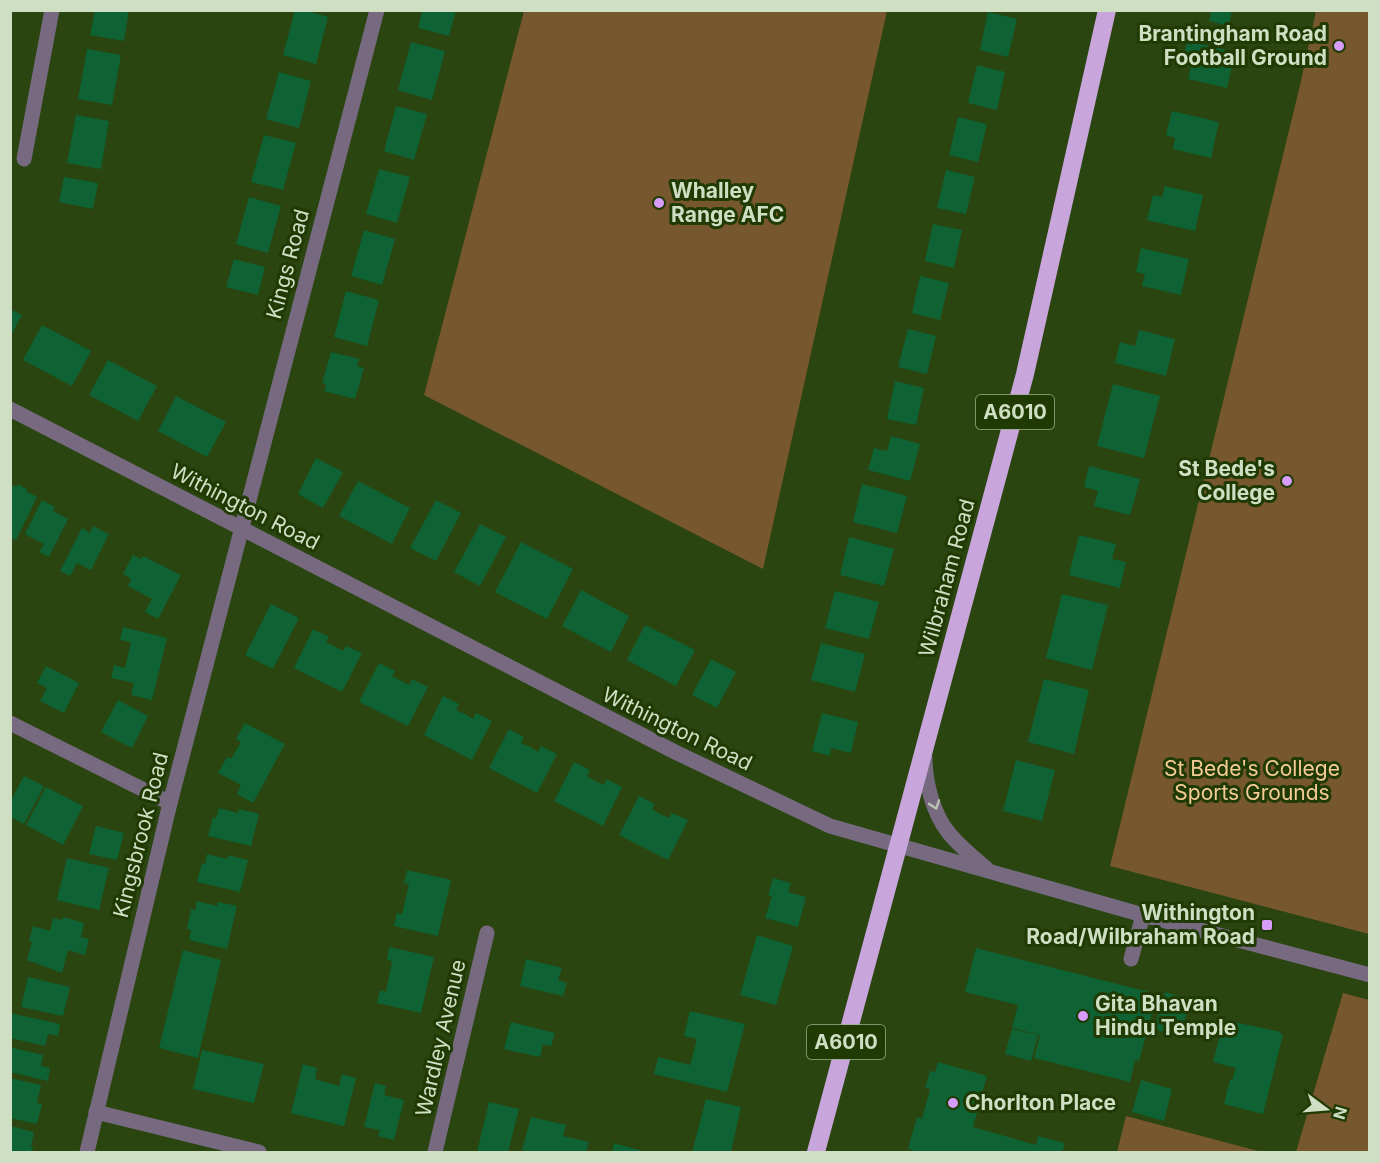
<svg xmlns="http://www.w3.org/2000/svg" width="1380" height="1163" viewBox="0 0 1380 1163" font-family="Inter,sans-serif">
  <style>
    .green { fill: #77572d }
    .building { fill: #0e6233 }
    .lines { fill: none; stroke-linecap: round; stroke-linejoin: round }
    .minor { stroke: #776a80; stroke-width: 15 }
    .highway { stroke: #c8a6dc; stroke-width: 18 }
    .oneway { stroke: #b9c2b2 }
    .poi-dot { fill: #d79bf9; stroke: #203a03; stroke-width: 2 }
    .labels { text-anchor: middle; stroke-width: 6; stroke-linejoin: round; paint-order: stroke }
    .shield { fill: #203a03; stroke: #9aae89; stroke-width: 1.5 }
    .shield-label { font-size: 20px; font-weight: bold; fill: #cfdfc3 }
    .poi-label { font-size: 21px; font-weight: bold; fill: #cfdfc3; stroke: #203a03; text-anchor: end }
    .street-label { font-size: 21px; fill: #cfdfc3; stroke: #203a03 }
    .park-label { font-size: 21px; fill: #f5cb97; stroke: #203a03 }
  </style>
  <rect width="100%" height="100%" fill="#2a4510"/>
  <g class="green">
    <path d="M524 11H887L763 569 424 395Z"/>
    <path d="M1316 11H1369V934L1110 866 1301 81Z"/>
    <path d="M1343 993 1369 1000V1152H1296Z"/>
    <path d="M1126 1116 1262 1152H1117Z"/>
  </g>
  <g class="building">
    <path d="M95 10H129L124 41 90 35Z"/>
    <path d="M295 10H304L328 17 316 64 283 55Z"/>
    <path d="M422 10H456L449 36 418 28Z"/>
    <path d="M1205 10H1232L1229 26 1209 21 1211 13Z"/>
    <path d="M988 12 1017 19 1008 57 980 50Z"/>
    <path d="M1187 41 1235 52 1227 88 1188 79 1191 67 1182 65Z"/>
    <path d="M411 42 445 51 432 100 398 90Z"/>
    <path d="M87 49 121 55 112 105 78 99Z"/>
    <path d="M977 65 1005 72 997 110 968 103Z"/>
    <path d="M279 72 311 81 299 128 266 119Z"/>
    <path d="M396 106 427 114 414 160 384 151Z"/>
    <path d="M1172 111 1219 122 1211 158 1173 149 1175 138 1166 135Z"/>
    <path d="M76 115 109 121 101 169 67 163Z"/>
    <path d="M958 117 987 124 978 162 949 155Z"/>
    <path d="M264 135 296 143 283 190 251 182Z"/>
    <path d="M379 169 410 177 397 223 366 214Z"/>
    <path d="M946 170 975 177 966 214 937 208Z"/>
    <path d="M64 177 98 183 93 209 59 202Z"/>
    <path d="M1165 186 1203 195 1195 231 1147 220 1153 195 1162 197Z"/>
    <path d="M249 197 281 206 268 253 236 244Z"/>
    <path d="M933 224 962 230 954 268 925 261Z"/>
    <path d="M364 230 395 239 382 285 351 276Z"/>
    <path d="M1141 248 1189 259 1181 295 1142 286 1145 274 1136 272Z"/>
    <path d="M234 259 265 267 258 295 226 287Z"/>
    <path d="M920 276 949 283 940 320 912 313Z"/>
    <path d="M346 291 379 300 367 346 334 337Z"/>
    <path d="M10 309 22 315 10 337Z"/>
    <path d="M42 325 91 351 72 386 23 360Z"/>
    <path d="M908 329 936 336 927 374 898 367Z"/>
    <path d="M1139 330 1175 339 1166 376 1115 363 1120 342 1135 346Z"/>
    <path d="M331 352 359 359 357 366 364 368 355 399 324 391 326 384 322 383Z"/>
    <path d="M108 360 157 386 138 421 89 395Z"/>
    <path d="M895 381 924 388 916 425 887 419Z"/>
    <path d="M1113 384 1160 396 1144 458 1097 446Z"/>
    <path d="M176 396 226 422 207 457 158 431Z"/>
    <path d="M891 436 920 444 910 481 868 470 874 448 887 451Z"/>
    <path d="M316 458 343 472 323 508 298 494Z"/>
    <path d="M1089 466 1140 479 1130 515 1094 506 1098 491 1084 487Z"/>
    <path d="M358 481 410 508 392 544 339 516Z"/>
    <path d="M10 484 16 487 18 484 27 489 26 491 37 497 16 540 10 538Z"/>
    <path d="M862 484 907 496 897 533 853 522Z"/>
    <path d="M42 500 55 507 53 511 68 519 49 557 39 552 44 544 25 534Z"/>
    <path d="M436 500 461 513 436 561 410 548Z"/>
    <path d="M480 524 506 537 480 586 454 572Z"/>
    <path d="M93 526 109 534 91 570 77 563 70 576 60 571 82 528 90 533Z"/>
    <path d="M1079 535 1116 544 1112 559 1126 562 1120 588 1069 575Z"/>
    <path d="M849 537 894 549 884 586 840 575Z"/>
    <path d="M521 542 573 569 547 619 495 592Z"/>
    <path d="M133 555 141 559 143 556 181 575 158 619 145 612 152 599 128 586 131 579 123 574Z"/>
    <path d="M581 590 629 616 611 652 562 626Z"/>
    <path d="M835 591 879 602 869 639 825 628Z"/>
    <path d="M1062 594 1108 605 1092 670 1046 658Z"/>
    <path d="M271 604 299 618 273 669 245 655Z"/>
    <path d="M645 625 695 650 676 686 627 660Z"/>
    <path d="M123 627 167 638 152 700 131 695 134 683 111 678 114 665 125 668 131 642 120 640Z"/>
    <path d="M313 629 329 637 326 642 343 651 346 646 362 653 342 692 294 668Z"/>
    <path d="M821 643 865 654 855 692 811 680Z"/>
    <path d="M711 659 736 672 717 708 692 695Z"/>
    <path d="M379 663 395 671 392 676 409 685 412 679 428 687 408 726 359 702Z"/>
    <path d="M46 666 79 683 64 713 40 701 47 688 37 683Z"/>
    <path d="M1044 679 1089 690 1074 754 1028 742Z"/>
    <path d="M443 696 459 704 456 710 465 714 473 719 476 713 492 721 472 760 424 735Z"/>
    <path d="M118 700 148 716 132 748 101 732Z"/>
    <path d="M822 713 858 722 851 753 831 748 830 756 812 751Z"/>
    <path d="M245 723 285 744 253 803 237 794 241 785 218 773 227 757 231 759 241 742 236 739Z"/>
    <path d="M509 729 524 737 521 743 530 747 538 752 541 746 557 754 537 793 489 768Z"/>
    <path d="M1016 760 1055 770 1042 821 1003 811Z"/>
    <path d="M574 762 590 770 587 776 595 781 604 785 607 779 622 787 603 826 554 801Z"/>
    <path d="M24 776 44 786 24 824 10 817V802Z"/>
    <path d="M46 787 83 806 63 845 26 825Z"/>
    <path d="M639 796 655 804 652 809 660 814 669 818 672 813 688 820 668 860 619 835Z"/>
    <path d="M219 808 238 813 239 809 259 814 251 846 208 836 213 817 216 818Z"/>
    <path d="M96 826 124 833 117 860 89 854Z"/>
    <path d="M207 854 227 859 228 855 248 860 240 892 197 882 202 863 205 864Z"/>
    <path d="M67 858 109 868 99 910 57 900Z"/>
    <path d="M407 870 451 880 438 936 394 926 397 913 402 914 409 884 404 883Z"/>
    <path d="M773 878 791 883 788 892 806 897 798 927 765 918 772 896 768 895Z"/>
    <path d="M197 901 217 906 218 902 237 906 227 949 189 940 191 930 187 929 191 909 195 910Z"/>
    <path d="M63 917 84 923 81 937 89 939 85 955 68 950 62 973 27 960 32 942 29 941 33 926 50 931 53 918 62 920Z"/>
    <path d="M757 935 793 946 776 1005 740 995Z"/>
    <path d="M389 947 434 957 421 1013 377 1003 380 990 386 992 392 961 387 960Z"/>
    <path d="M976 948 1157 994 1139 1061 1135 1060 1130 1082 1034 1058 1040 1035 1012 1028 1018 1005 965 992Z"/>
    <path d="M183 950 221 960 198 1058 159 1048Z"/>
    <path d="M526 959 562 968 558 980 567 983 563 996 520 986Z"/>
    <path d="M28 977 70 987 63 1016 21 1007Z"/>
    <path d="M1165 992 1191 1000 1179 1037 1154 1029Z"/>
    <path d="M690 1011 745 1024 727 1092 654 1074 658 1057 690 1065 697 1039 684 1036Z"/>
    <path d="M10 1013 60 1024 58 1036 48 1034 45 1046 10 1038Z"/>
    <path d="M1224 1020 1281 1032 1280 1034 1283 1035 1263 1114 1224 1104 1230 1080H1232L1236 1068 1213 1062Z"/>
    <path d="M511 1022 555 1033 551 1046 543 1044 540 1057 504 1049Z"/>
    <path d="M1012 1029 1038 1035 1031 1061 1005 1054Z"/>
    <path d="M10 1047 43 1055 41 1066 50 1068 48 1081 10 1072Z"/>
    <path d="M202 1050 264 1064 254 1103 193 1089Z"/>
    <path d="M938 1062 987 1076 973 1127 1036 1145 1038 1136 1065 1143 1062 1152H912L913 1150 908 1149 917 1117 922 1119 930 1089 925 1088 930 1071 935 1072Z"/>
    <path d="M303 1064 317 1068 315 1079 339 1086 342 1074 356 1078 344 1126 291 1113Z"/>
    <path d="M10 1078 41 1085 37 1103 42 1104 37 1124 10 1118Z"/>
    <path d="M1141 1080 1172 1089 1164 1121 1132 1112Z"/>
    <path d="M375 1083 386 1086 384 1095 404 1100 394 1140 378 1136 380 1130 364 1127Z"/>
    <path d="M706 1099 741 1107 731 1152H692Z"/>
    <path d="M489 1102 519 1109 508 1152H477Z"/>
    <path d="M531 1117 566 1125 563 1136 589 1142 586 1152H532L522 1150Z"/>
    <path d="M10 1126 34 1132 31 1147H33L32 1152H10Z"/>
    <path d="M614 1143 647 1152H612Z"/>
  </g>
  <g class="lines">
    <g class="minor">
      <path d="M24 159 52 10"/>
      <path d="M10 409 675 752 830 826 1143 915 1370 975"/>
      <path d="M10 723 170 803"/>
      <path d="M925 757C925 782 933 813 948 832 959 846 973 857 986 868"/>
      <path d="M1131 959 1143 915"/>
      <path d="M96 1112 259 1152"/>
      <path d="M87 1152 170 803 377 10"/>
      <path d="M435 1152 487 933"/>
    </g>
    <path class="highway" d="M816 1152 1025 374 1107 10"/>
  </g>
  <defs><path id="oneway-chevron" d="M-2-3.5L2.5 0L-2 3.5" fill="none" stroke-width="1.6" stroke-linecap="round" stroke-linejoin="round" transform="scale(1.5)"/></defs>
  <use class="oneway" href="#oneway-chevron" transform="translate(935 805) rotate(71)"/>
  <g class="poi-dot">
    <circle cx="1339" cy="46" r="6"/>
    <circle cx="659" cy="203" r="6"/>
    <circle cx="1287" cy="481" r="6"/>
    <rect x="1261" y="919" width="12" height="12" rx="3"/>
    <circle cx="1083" cy="1016" r="6"/>
    <circle cx="953" cy="1103" r="6"/>
  </g>
  <g class="labels">
    <g class="shield">
      <rect x="976" y="395" width="78" height="34" rx="4.5"/>
      <rect x="807" y="1025" width="78" height="34" rx="4.5"/>
    </g>
    <g class="shield-label">
      <text x="1015" y="419">A6010</text>
      <text x="846" y="1049">A6010</text>
    </g>
    <g class="poi-label">
      <text x="1327" y="41">Brantingham Road<tspan x="1327" dy="24">Football Ground</tspan></text>
      <text x="671" y="198" text-anchor="start">Whalley<tspan x="671" dy="24">Range AFC</tspan></text>
      <text x="1275" y="476">St Bede's<tspan x="1275" dy="24">College</tspan></text>
      <text x="1255" y="920">Withington<tspan x="1255" dy="24">Road/Wilbraham Road</tspan></text>
      <text x="1095" y="1011" text-anchor="start">Gita Bhavan<tspan x="1095" dy="24">Hindu Temple</tspan></text>
      <text x="965" y="1110" text-anchor="start">Chorlton Place</text>
    </g>
    <g class="street-label">
      <text transform="translate(288 264) rotate(-75)" y="7">Kings Road</text>
      <text transform="translate(245 507) rotate(27)" y="7">Withington Road</text>
      <text transform="translate(947 578) rotate(-75)" y="7">Wilbraham Road</text>
      <text transform="translate(677 729) rotate(26)" y="7">Withington Road</text>
      <text transform="translate(141 835) rotate(-76)" y="7">Kingsbrook Road</text>
      <text transform="translate(441 1038) rotate(-77)" y="7">Wardley Avenue</text>
    </g>
    <g class="park-label">
      <text x="1252" y="776">St Bede's College<tspan x="1252" dy="24">Sports Grounds</tspan></text>
    </g>
  </g>
  <rect width="1380" height="1163" fill="none" stroke="#cfdfc3" stroke-width="24"/>
  <g transform="translate(1326 1109) rotate(106)" stroke="#203a03" stroke-width="4.5" paint-order="stroke">
  <path d="M0-4.5L10 22L0 15L-10 22Z" fill="#cfdfc3"/>
  <text y="-9" font-size="16" font-weight="bold" text-anchor="middle" fill="#cfdfc3">N</text>
  </g>
</svg>
